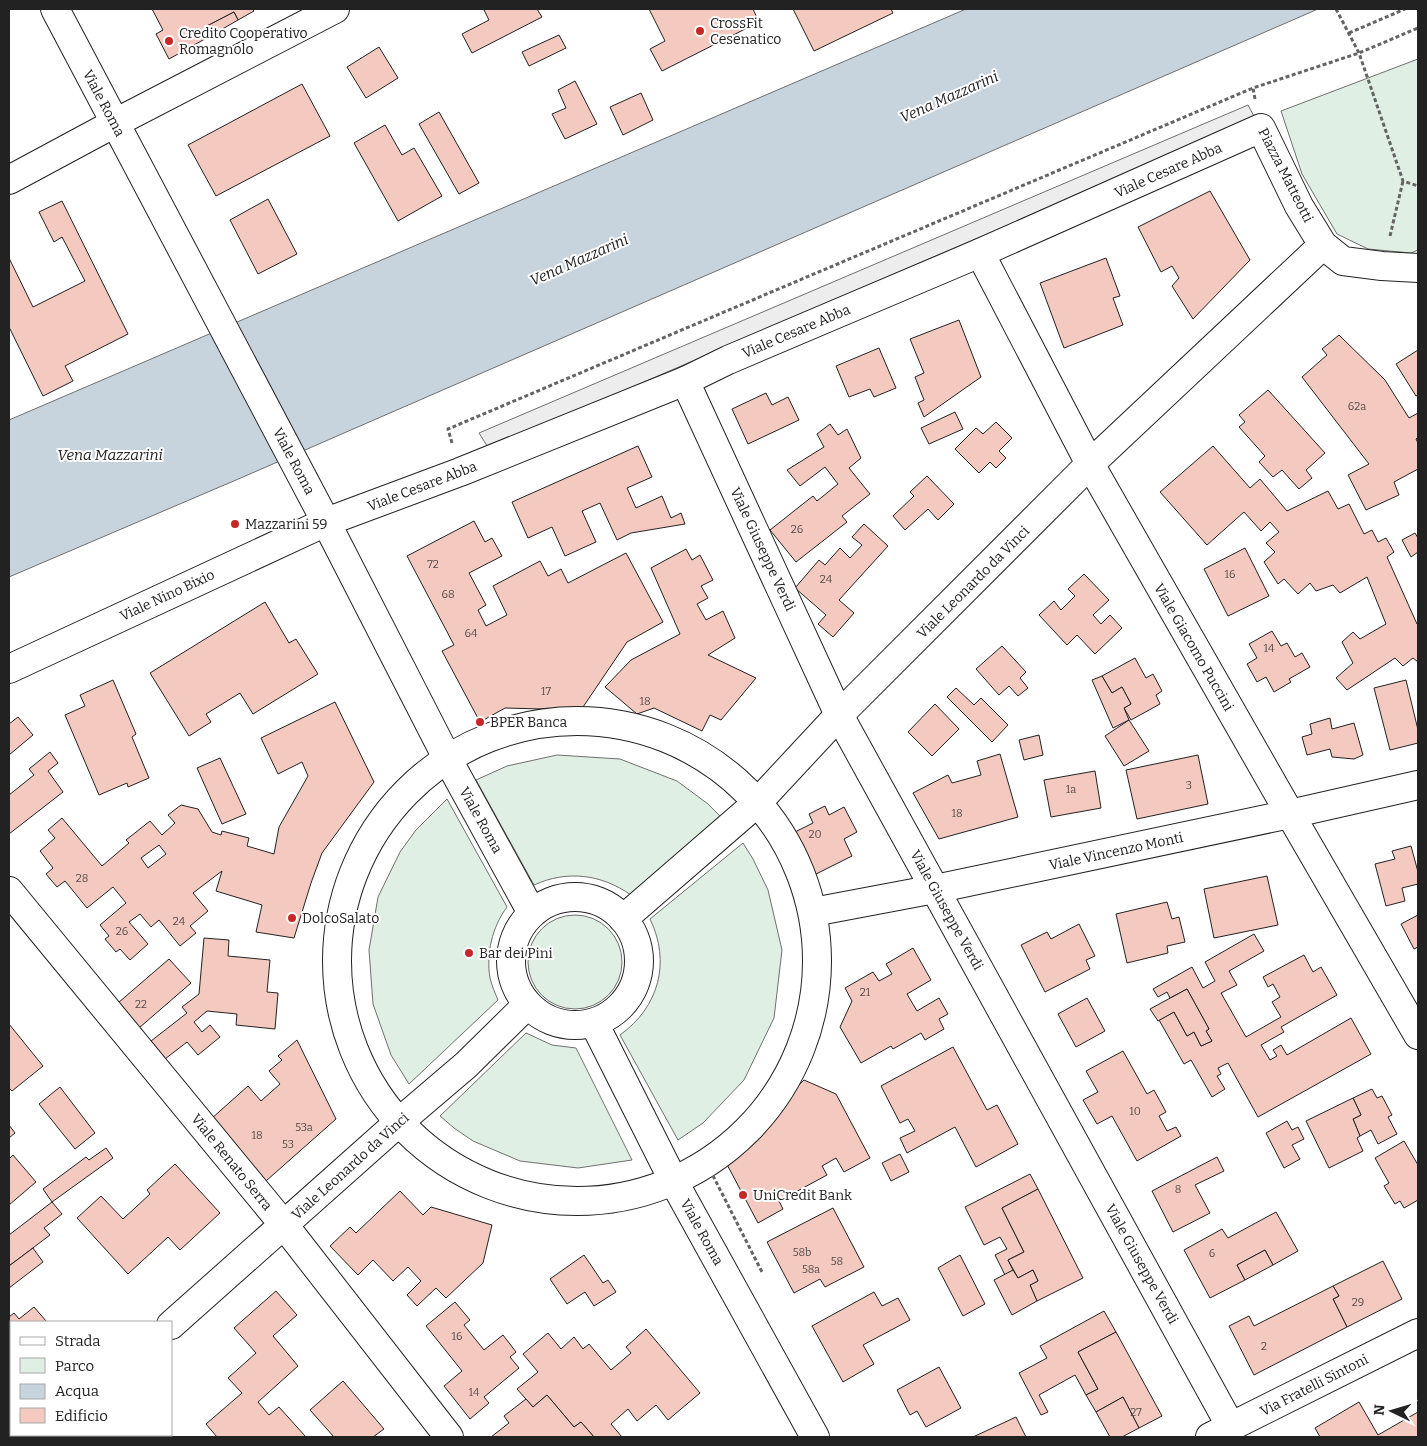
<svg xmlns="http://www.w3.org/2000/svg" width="1427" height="1446" viewBox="0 0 1427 1446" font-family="Bitter,serif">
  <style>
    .green { fill: #e0efe3; stroke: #6f6f6f }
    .parking { fill: #ededed; stroke: #6f6f6f }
    .water { fill: #c7d3dd; stroke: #6f6f6f }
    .building { fill: #f3c9c0; stroke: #222; fill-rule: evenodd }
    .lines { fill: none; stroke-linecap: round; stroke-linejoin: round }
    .street-casing { stroke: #222; stroke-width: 30 }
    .secondary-casing { stroke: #222; stroke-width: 30 }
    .path { stroke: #646464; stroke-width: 3; stroke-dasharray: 4 2.5; stroke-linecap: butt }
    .street { stroke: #fff; stroke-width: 28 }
    .secondary { stroke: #fff; stroke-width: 28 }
    .poi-dot { fill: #c62828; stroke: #fff; stroke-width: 2 }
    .labels { text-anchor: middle; stroke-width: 4; stroke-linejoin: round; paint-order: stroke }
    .number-label { font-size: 11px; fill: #564c4a }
    .poi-label { font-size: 14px; fill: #222; stroke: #fff; text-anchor: start }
    .street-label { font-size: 14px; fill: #222; stroke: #fff }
    .water-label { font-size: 15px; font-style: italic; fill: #222; stroke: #fff }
  </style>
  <rect width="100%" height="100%" fill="#fff"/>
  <g class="green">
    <path d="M1418 59V250L1411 253 1368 249 1337 234 1302 174 1281 111Z"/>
    <path d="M557 755 620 759 677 781 708 804 720 816 631 895C601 874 567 870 534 885L476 780 507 766Z"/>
    <path d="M447 799 507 907C492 927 486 954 490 978 492 986 495 993 498 1000L409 1084 391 1055 373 1004 369 950 378 897 400 852 416 830Z"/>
    <path d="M743 843 753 859 768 890 782 950 774 1018 744 1080 703 1123 678 1140 620 1035C659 1007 671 962 650 919Z"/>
    <circle cx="575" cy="962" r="47"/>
    <path d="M526 1033 552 1045 576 1048 632 1160 578 1168 520 1161 473 1141 454 1128 440 1116Z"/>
  </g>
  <path class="parking" d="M1248 105 1255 118 489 449 479 433Z"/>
  <path class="water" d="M966 9H1318L243 477 9 577V420Z"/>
  <g class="building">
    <path d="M152 9H252L254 11 238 20 234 12 207 26 212 35 169 59 156 34 163 30Z"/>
    <path d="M487 9H537L542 17 472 53 462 34 489 20 484 10Z"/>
    <path d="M649 9H753L759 22 662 71 650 49 665 41Z"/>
    <path d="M793 9H891L893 13 814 51Z"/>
    <path d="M234 12 238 20 212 35 207 26Z"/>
    <path d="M559 35 566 48 529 66 522 52Z"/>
    <path d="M379 47 398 78 366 98 347 67Z"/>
    <path d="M575 81 597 124 565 139 552 114 566 108 558 90Z"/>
    <path d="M302 84 330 136 216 196 188 145Z"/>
    <path d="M641 93 653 120 623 135 610 107Z"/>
    <path d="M439 112 479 183 459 194 419 124Z"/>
    <path d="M385 125 402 155 414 148 442 196 398 221 354 143Z"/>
    <path d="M1210 191 1250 260 1193 319 1172 286 1179 278 1172 266 1161 272 1138 227Z"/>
    <path d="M268 199 297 254 258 274 230 220Z"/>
    <path d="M62 201 128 334 65 366 73 381 43 396 9 327V258L33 307 85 281 62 237 54 242 39 212Z"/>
    <path d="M1106 258 1120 296 1113 298 1123 325 1064 348 1040 283Z"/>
    <path d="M959 320 981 377 924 417 918 403 924 400 915 377 924 373 910 339Z"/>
    <path d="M1339 335 1385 380 1409 418 1418 413V437L1416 439 1418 443V469L1394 482 1399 495 1366 510 1348 475 1369 464 1302 377 1327 355 1322 349Z"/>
    <path d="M879 348 896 388 874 397 870 389 849 397 836 366Z"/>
    <path d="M1418 350V395L1416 396 1396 364Z"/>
    <path d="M1268 390 1325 453 1306 470 1312 478 1299 489 1282 470 1273 477 1259 462 1265 456 1239 427 1245 422 1239 415Z"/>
    <path d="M766 393 772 405 788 397 799 420 748 444 732 409Z"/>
    <path d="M955 412 963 429 929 444 921 428Z"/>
    <path d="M996 422 1012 438 999 451 1006 458 996 468 990 462 979 473 955 449 976 428 983 434Z"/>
    <path d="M830 424 838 435 847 429 861 458 849 468 870 494 842 516 847 522 796 562 770 530 813 496 817 501 838 484 825 467 800 486 787 470 824 447 817 434Z"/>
    <path d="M638 446 652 477 627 488 636 508 662 496 671 518 681 513 685 524 631 533 617 540 600 503 582 511 596 542 565 556 552 527 528 538 512 502Z"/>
    <path d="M1213 446 1250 488 1260 479 1287 511 1328 491 1338 509 1349 504 1364 534 1372 530 1378 542 1386 538 1394 552 1387 557 1417 624 1418 623V662L1413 658 1403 666 1395 658 1347 690 1336 678 1353 663 1342 642 1353 632 1360 639 1386 624 1367 577 1340 593 1333 585 1316 591 1310 583 1298 594 1284 579 1278 584 1264 562 1275 552 1266 543 1279 532 1270 522 1261 531 1244 512 1207 545 1160 492Z"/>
    <path d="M927 476 954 504 938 520 928 509 905 530 893 516 914 496 910 492Z"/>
    <path d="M474 521 485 542 492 538 502 556 469 573 486 605 478 610 486 626 507 615 493 586 540 561 548 576 561 569 568 583 626 553 663 622 627 642 581 710 505 708 480 722 442 651 454 645 407 556Z"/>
    <path d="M864 524 888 546 839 600 854 613 833 637 818 624 826 615 795 588 819 560 825 565 840 548 850 558 862 545 852 537Z"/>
    <path d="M1415 533 1418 538V552L1411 557 1402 540Z"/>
    <path d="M1245 548 1269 596 1228 616 1204 569Z"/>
    <path d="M686 549 692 560 700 555 713 580 701 586 708 598 697 604 706 620 723 611 735 638 708 655 756 678 721 720 710 715 702 731 654 708 637 714 605 687 631 660 680 634 651 568Z"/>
    <path d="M1084 574 1109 600 1093 615 1101 624 1110 615 1122 628 1095 654 1077 635 1067 645 1039 615 1054 601 1061 610 1075 596 1068 589Z"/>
    <path d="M265 602 289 643 296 639 318 674 253 714 240 693 206 714 211 722 189 736 150 673Z"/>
    <path d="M1272 631 1281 646 1287 643 1295 657 1302 653 1310 667 1289 679 1291 682 1274 692 1266 677 1257 682 1247 664 1257 658 1249 644Z"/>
    <path d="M1002 646 1026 672 1020 678 1028 688 1018 696 1009 686 999 695 976 669Z"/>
    <path d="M1135 658 1146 678 1153 674 1162 691 1156 695 1160 704 1131 720 1124 708 1131 704 1122 687 1112 693 1102 676Z"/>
    <path d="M1102 676 1112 693 1122 687 1131 704 1124 708 1129 720 1113 728 1092 680Z"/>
    <path d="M113 680 136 734 132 737 149 778 128 787 127 783 99 795 65 715 85 706 80 695Z"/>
    <path d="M1406 680 1418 730V743L1390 750 1374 688Z"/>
    <path d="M956 688 974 705 981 698 1008 725 992 742 947 697Z"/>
    <path d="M335 702 374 782 322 853 311 883 294 938 256 932 262 905 216 891 222 871 193 893 208 911 190 926 196 933 180 946 159 920 151 927 140 914 129 922 148 944 130 960 120 949 116 952 105 939 109 936 100 925 126 903 113 887 87 908 65 881 57 887 46 874 53 868 40 851 55 838 48 830 62 818 102 866 129 843 126 840 150 821 162 835 175 823 168 815 181 805 198 809 212 832 221 835 222 831 249 838 247 846 274 854 279 827 308 776 302 762 278 774 261 738ZM159 845 166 854 148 868 141 858Z"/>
    <path d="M935 704 959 729 932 756 908 732Z"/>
    <path d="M18 717 33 735 9 755V724Z"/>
    <path d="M1330 718 1332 729 1354 723 1363 755 1354 759 1332 757 1330 749 1307 755 1302 737 1312 734 1310 724Z"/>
    <path d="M1129 720 1149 751 1124 766 1105 736Z"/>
    <path d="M1039 735 1043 755 1024 760 1019 740Z"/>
    <path d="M50 752 58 763 48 771 63 792 9 834V795L34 775 29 769Z"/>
    <path d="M1000 754 1018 817 939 839 913 793 948 775 952 783 981 775 977 761Z"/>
    <path d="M1198 755 1208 804 1137 819 1126 770Z"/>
    <path d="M220 758 246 814 222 824 197 768Z"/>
    <path d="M1095 771 1101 808 1051 817 1044 780Z"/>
    <path d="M825 806 829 815 844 807 857 832 844 839 852 856 816 874 795 832 813 823 809 814Z"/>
    <path d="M1411 846 1418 872V884L1402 888 1405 901 1386 906 1375 864 1395 859 1392 851Z"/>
    <path d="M1267 876 1278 925 1214 938 1204 889Z"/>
    <path d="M1167 902 1172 919 1179 917 1185 942 1167 946 1168 953 1127 963 1116 914Z"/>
    <path d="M1418 915V947L1414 949 1401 924Z"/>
    <path d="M1079 924 1095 956 1086 960 1090 969 1045 992 1021 945 1047 932 1051 939Z"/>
    <path d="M1254 934 1264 951 1229 971 1237 985 1221 993 1246 1037 1281 1017 1272 1002 1280 997 1273 984 1268 987 1263 977 1304 955 1313 972 1321 967 1337 995 1281 1027 1284 1032 1261 1045 1270 1060 1277 1056 1273 1050 1281 1045 1287 1055 1351 1018 1371 1054 1258 1117 1228 1063 1218 1068 1221 1074 1217 1076 1225 1089 1212 1097 1191 1060 1184 1064 1159 1020 1174 1012 1187 1036 1194 1032 1201 1046 1212 1041 1206 1031 1209 1029 1187 989 1170 998 1167 992 1158 997 1153 989 1192 967 1203 988 1215 981 1205 962Z"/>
    <path d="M204 938 229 940 228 956 270 960 267 992 278 993 275 1029 236 1025 237 1014 207 1011 194 1022 202 1032 210 1025 220 1037 198 1055 187 1042 165 1059 151 1041 187 1013 182 1007 199 994Z"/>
    <path d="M913 948 931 980 907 994 917 1011 939 998 948 1014 939 1019 944 1029 925 1040 921 1033 893 1049 891 1046 861 1063 840 1027 852 1001 845 988 873 972 879 981 892 974 886 964Z"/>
    <path d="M169 959 191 983 139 1028 118 1003Z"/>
    <path d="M1187 989 1209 1029 1206 1031 1212 1041 1201 1046 1194 1032 1187 1036 1174 1012 1158 1021 1150 1009Z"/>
    <path d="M1087 998 1105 1031 1076 1047 1058 1014Z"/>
    <path d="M9 1024 43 1066 12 1091 9 1088Z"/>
    <path d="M297 1040 336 1119 266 1181 211 1119 248 1086 261 1101 280 1084 269 1071 282 1060 278 1056Z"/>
    <path d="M953 1047 987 1110 997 1105 1018 1144 976 1167 955 1127 907 1153 900 1138 915 1131 908 1119 900 1123 881 1086Z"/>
    <path d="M1123 1051 1147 1094 1154 1090 1166 1112 1159 1116 1167 1131 1176 1127 1181 1136 1137 1161 1112 1116 1097 1124 1083 1100 1098 1092 1086 1071Z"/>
    <path d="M804 1080 836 1094 870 1158 844 1172 836 1158 822 1166 827 1175 779 1201 783 1209 758 1223 723 1157Z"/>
    <path d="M60 1087 95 1133 75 1149 39 1104Z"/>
    <path d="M1372 1089 1377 1098 1382 1096 1392 1115 1388 1117 1397 1134 1378 1144 1371 1130 1360 1136 1353 1119 1361 1115 1353 1098Z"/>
    <path d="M1353 1098 1361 1115 1353 1119 1360 1136 1357 1138 1363 1151 1329 1168 1306 1121Z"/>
    <path d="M1287 1121 1292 1130 1298 1127 1304 1139 1292 1145 1300 1159 1284 1168 1266 1133Z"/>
    <path d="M9 1125 15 1133 9 1138Z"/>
    <path d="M1404 1141 1418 1165V1200L1404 1208 1400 1201 1395 1204 1384 1186 1389 1183 1375 1158Z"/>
    <path d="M106 1148 113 1158 52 1202 43 1189 86 1157 89 1160Z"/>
    <path d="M900 1154 909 1172 891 1181 882 1163Z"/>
    <path d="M13 1155 36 1182 9 1205V1159Z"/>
    <path d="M1217 1157 1224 1171 1195 1185 1210 1213 1173 1232 1152 1191Z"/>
    <path d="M175 1164 220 1213 180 1250 168 1237 128 1274 77 1218 101 1196 123 1219 150 1194 147 1190Z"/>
    <path d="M1030 1174 1038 1189 1002 1208 1024 1252 1008 1260 1013 1270 1005 1275 995 1255 1007 1249 1000 1237 984 1245 965 1207Z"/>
    <path d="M1038 1189 1083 1278 1037 1301 1030 1285 1038 1281 1033 1270 1018 1278 1008 1260 1024 1252 1002 1208Z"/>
    <path d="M400 1191 423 1215 431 1207 492 1225 483 1263 446 1298 436 1288 417 1306 407 1295 421 1281 408 1267 393 1281 373 1260 358 1275 330 1246 350 1227 356 1233Z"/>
    <path d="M52 1202 62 1214 44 1228 50 1235 9 1266V1235Z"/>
    <path d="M833 1208 864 1267 825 1287 820 1279 794 1293 767 1242Z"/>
    <path d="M1276 1212 1298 1251 1273 1265 1265 1250 1237 1265 1245 1280 1210 1298 1184 1250 1222 1229 1228 1238Z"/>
    <path d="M33 1248 43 1262 9 1288V1266Z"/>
    <path d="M1265 1250 1273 1265 1245 1280 1237 1265Z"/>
    <path d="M584 1255 603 1283 608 1280 616 1292 594 1306 585 1292 567 1304 550 1279Z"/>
    <path d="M960 1255 985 1304 963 1316 938 1268Z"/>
    <path d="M1383 1261 1402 1299 1347 1327 1333 1299 1339 1296 1333 1286Z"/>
    <path d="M1013 1270 1018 1278 1033 1270 1038 1281 1030 1285 1037 1301 1012 1315 994 1280Z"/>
    <path d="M1333 1286 1339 1296 1333 1299 1347 1327 1254 1375 1229 1326 1249 1316 1254 1326Z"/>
    <path d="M276 1291 297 1315 273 1336 298 1366 258 1402 269 1415 279 1407 306 1437H217L206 1424 242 1393 228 1378 256 1353 234 1328Z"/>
    <path d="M874 1292 882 1306 898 1298 910 1320 863 1345 874 1364 843 1382 812 1326Z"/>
    <path d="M455 1302 470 1320 464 1325 484 1350 503 1335 516 1352 510 1357 519 1368 484 1397 489 1403 470 1419 444 1386 462 1371 426 1326Z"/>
    <path d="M34 1307 47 1322H11V1366L9 1363V1317L14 1313 19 1319Z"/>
    <path d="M1104 1311 1116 1332 1078 1352 1098 1389 1086 1395 1075 1375 1039 1395 1048 1412 1041 1415 1019 1373 1047 1358 1040 1346Z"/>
    <path d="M646 1329 700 1393 668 1420 656 1405 637 1421 628 1409 611 1424 622 1437H594L581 1422 574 1427 547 1395 533 1407 517 1389 538 1372 523 1354 548 1333 561 1349 574 1337 583 1349 589 1344 611 1370 631 1353 626 1347Z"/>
    <path d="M1116 1332 1162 1416 1139 1428 1123 1397 1096 1412 1086 1395 1098 1389 1078 1352Z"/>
    <path d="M939 1367 961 1408 926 1427 917 1411 910 1415 897 1390Z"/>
    <path d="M343 1381 384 1429 373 1437H334L310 1410Z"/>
    <path d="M547 1395 574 1427 581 1422 594 1437H491L509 1423 504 1416 526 1399 533 1407Z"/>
    <path d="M1123 1397 1139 1428 1122 1437H1110L1096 1412Z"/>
    <path d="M1359 1402 1378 1435 1418 1412V1437H1320L1315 1428Z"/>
    <path d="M1016 1417 1026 1437H973Z"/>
  </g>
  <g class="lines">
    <defs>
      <g id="street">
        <path d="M9 180 115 123 335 9"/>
        <path d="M980 253 1090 464 1290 814 1418 1035"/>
        <path d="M685 381 839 715 1231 1427"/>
        <path d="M9 669 326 522 460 472 685 381 728 360 980 253 1261 128 1299 206 1323 245 1343 261 1382 266 1418 268"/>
        <circle cx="577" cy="961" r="240"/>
        <path d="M9 891 284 1225 449 1437"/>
        <path d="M813 912 935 889 1290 814 1418 785"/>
        <path d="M623 919 758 802 839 715 1090 464 1323 245"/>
        <path d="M171 1325 398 1123 466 1065 527 1005"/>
        <path d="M44 1437 47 1435"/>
        <path d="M1210 1437 1418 1333"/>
      </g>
      <g id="secondary">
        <path d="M55 9 326 522 447 758 532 913"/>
        <circle cx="575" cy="961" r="64"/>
        <path d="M594 1023 674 1182 815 1437"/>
      </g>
    </defs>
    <use href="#street" class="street-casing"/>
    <use href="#secondary" class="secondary-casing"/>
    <g class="path">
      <path d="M1336 9 1359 53 1403 181 1418 186"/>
      <path d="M1349 33 1405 9"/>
      <path d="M1255 99 1253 88 1359 53 1418 28"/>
      <path d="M1390 236 1403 181"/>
      <path d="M452 443 448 429 1253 88"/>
      <path d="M707 1164 763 1274"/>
    </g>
    <use href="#street" class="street"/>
    <use href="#secondary" class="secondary"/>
  </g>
  <g class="poi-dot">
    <circle cx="700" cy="31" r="5"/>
    <circle cx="169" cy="41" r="5"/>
    <circle cx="235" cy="524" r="5"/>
    <circle cx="480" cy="722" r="5"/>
    <circle cx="292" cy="918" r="5"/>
    <circle cx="469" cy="953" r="5"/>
    <circle cx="743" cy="1195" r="5"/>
  </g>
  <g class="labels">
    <g class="number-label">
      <text x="1357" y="410">62a</text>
      <text x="797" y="533">26</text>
      <text x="433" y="568">72</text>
      <text x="1230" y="578">16</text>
      <text x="826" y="583">24</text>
      <text x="448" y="598">68</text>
      <text x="471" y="637">64</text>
      <text x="1269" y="652">14</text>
      <text x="546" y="695">17</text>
      <text x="645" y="705">18</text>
      <text x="1189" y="789">3</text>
      <text x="1071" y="793">1a</text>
      <text x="957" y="817">18</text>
      <text x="815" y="838">20</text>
      <text x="82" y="882">28</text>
      <text x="179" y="925">24</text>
      <text x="122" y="935">26</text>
      <text x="865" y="996">21</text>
      <text x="141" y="1008">22</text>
      <text x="1135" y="1115">10</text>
      <text x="304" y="1131">53a</text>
      <text x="257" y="1139">18</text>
      <text x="288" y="1148">53</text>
      <text x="1178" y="1193">8</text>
      <text x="802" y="1256">58b</text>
      <text x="1212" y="1257">6</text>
      <text x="837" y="1265">58</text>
      <text x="811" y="1273">58a</text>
      <text x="1358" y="1306">29</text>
      <text x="457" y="1340">16</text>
      <text x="1264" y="1350">2</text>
      <text x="474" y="1396">14</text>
      <text x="1136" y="1416">27</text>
    </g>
    <g class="poi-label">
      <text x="710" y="28">CrossFit<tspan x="710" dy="16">Cesenatico</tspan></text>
      <text x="179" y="38">Credito Cooperativo<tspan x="179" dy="16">Romagnolo</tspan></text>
      <text x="245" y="529">Mazzarini 59</text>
      <text x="490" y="727">BPER Banca</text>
      <text x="302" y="923">DolcoSalato</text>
      <text x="479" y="958">Bar dei Pini</text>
      <text x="753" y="1200">UniCredit Bank</text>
    </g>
    <g class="street-label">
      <text transform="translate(104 103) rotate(62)" y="5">Viale Roma</text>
      <text transform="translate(1168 170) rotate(-24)" y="5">Viale Cesare Abba</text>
      <text transform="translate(1286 175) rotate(63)" y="5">Piazza Matteotti</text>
      <text transform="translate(796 331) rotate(-23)" y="5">Viale Cesare Abba</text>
      <text transform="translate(294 461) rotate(62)" y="5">Viale Roma</text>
      <text transform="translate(422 486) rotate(-21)" y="5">Viale Cesare Abba</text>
      <text transform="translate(763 549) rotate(65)" y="5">Viale Giuseppe Verdi</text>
      <text transform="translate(973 582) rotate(-45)" y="5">Viale Leonardo da Vinci</text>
      <text transform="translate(167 595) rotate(-25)" y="5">Viale Nino Bixio</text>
      <text transform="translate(1194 647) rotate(60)" y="5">Viale Giacomo Puccini</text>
      <text transform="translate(481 820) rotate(61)" y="5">Viale Roma</text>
      <text transform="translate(1116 851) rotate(-12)" y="5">Viale Vincenzo Monti</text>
      <text transform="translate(947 910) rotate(61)" y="5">Viale Giuseppe Verdi</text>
      <text transform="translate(232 1162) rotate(51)" y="5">Viale Renato Serra</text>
      <text transform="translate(350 1166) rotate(-42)" y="5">Viale Leonardo da Vinci</text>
      <text transform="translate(702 1232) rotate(61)" y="5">Viale Roma</text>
      <text transform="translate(1142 1264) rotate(61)" y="5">Viale Giuseppe Verdi</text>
      <text transform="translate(1314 1385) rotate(-27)" y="5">Via Fratelli Sintoni</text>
    </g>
    <g class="water-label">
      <text transform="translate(949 97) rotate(-24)" y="5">Vena Mazzarini</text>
      <text transform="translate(579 260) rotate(-24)" y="5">Vena Mazzarini</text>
      <text x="110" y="460">Vena Mazzarini</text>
    </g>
  </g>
  <rect width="1427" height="1446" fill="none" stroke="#222222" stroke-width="20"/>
  <rect x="10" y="1321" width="162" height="115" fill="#ffffff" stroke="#a7a7a7"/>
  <rect x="20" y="1337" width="25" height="8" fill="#ffffff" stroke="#a7a7a7"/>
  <text x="55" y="1346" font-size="15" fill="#222222">Strada</text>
  <rect x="20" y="1358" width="25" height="15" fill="#e0efe3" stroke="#a7a7a7"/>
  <text x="55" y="1371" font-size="15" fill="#222222">Parco</text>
  <rect x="20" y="1384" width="25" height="15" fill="#c7d3dd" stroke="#a7a7a7"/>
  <text x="55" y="1396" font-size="15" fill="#222222">Acqua</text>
  <rect x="20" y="1408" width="25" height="15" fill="#f3c9c0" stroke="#a7a7a7"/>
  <text x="55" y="1421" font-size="15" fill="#222222">Edificio</text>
  <g transform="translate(1392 1411) rotate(275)" stroke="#ffffff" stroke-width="4" paint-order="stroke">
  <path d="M0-4L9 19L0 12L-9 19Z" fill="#222222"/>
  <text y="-8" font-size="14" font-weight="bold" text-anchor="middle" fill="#222222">N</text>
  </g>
</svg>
